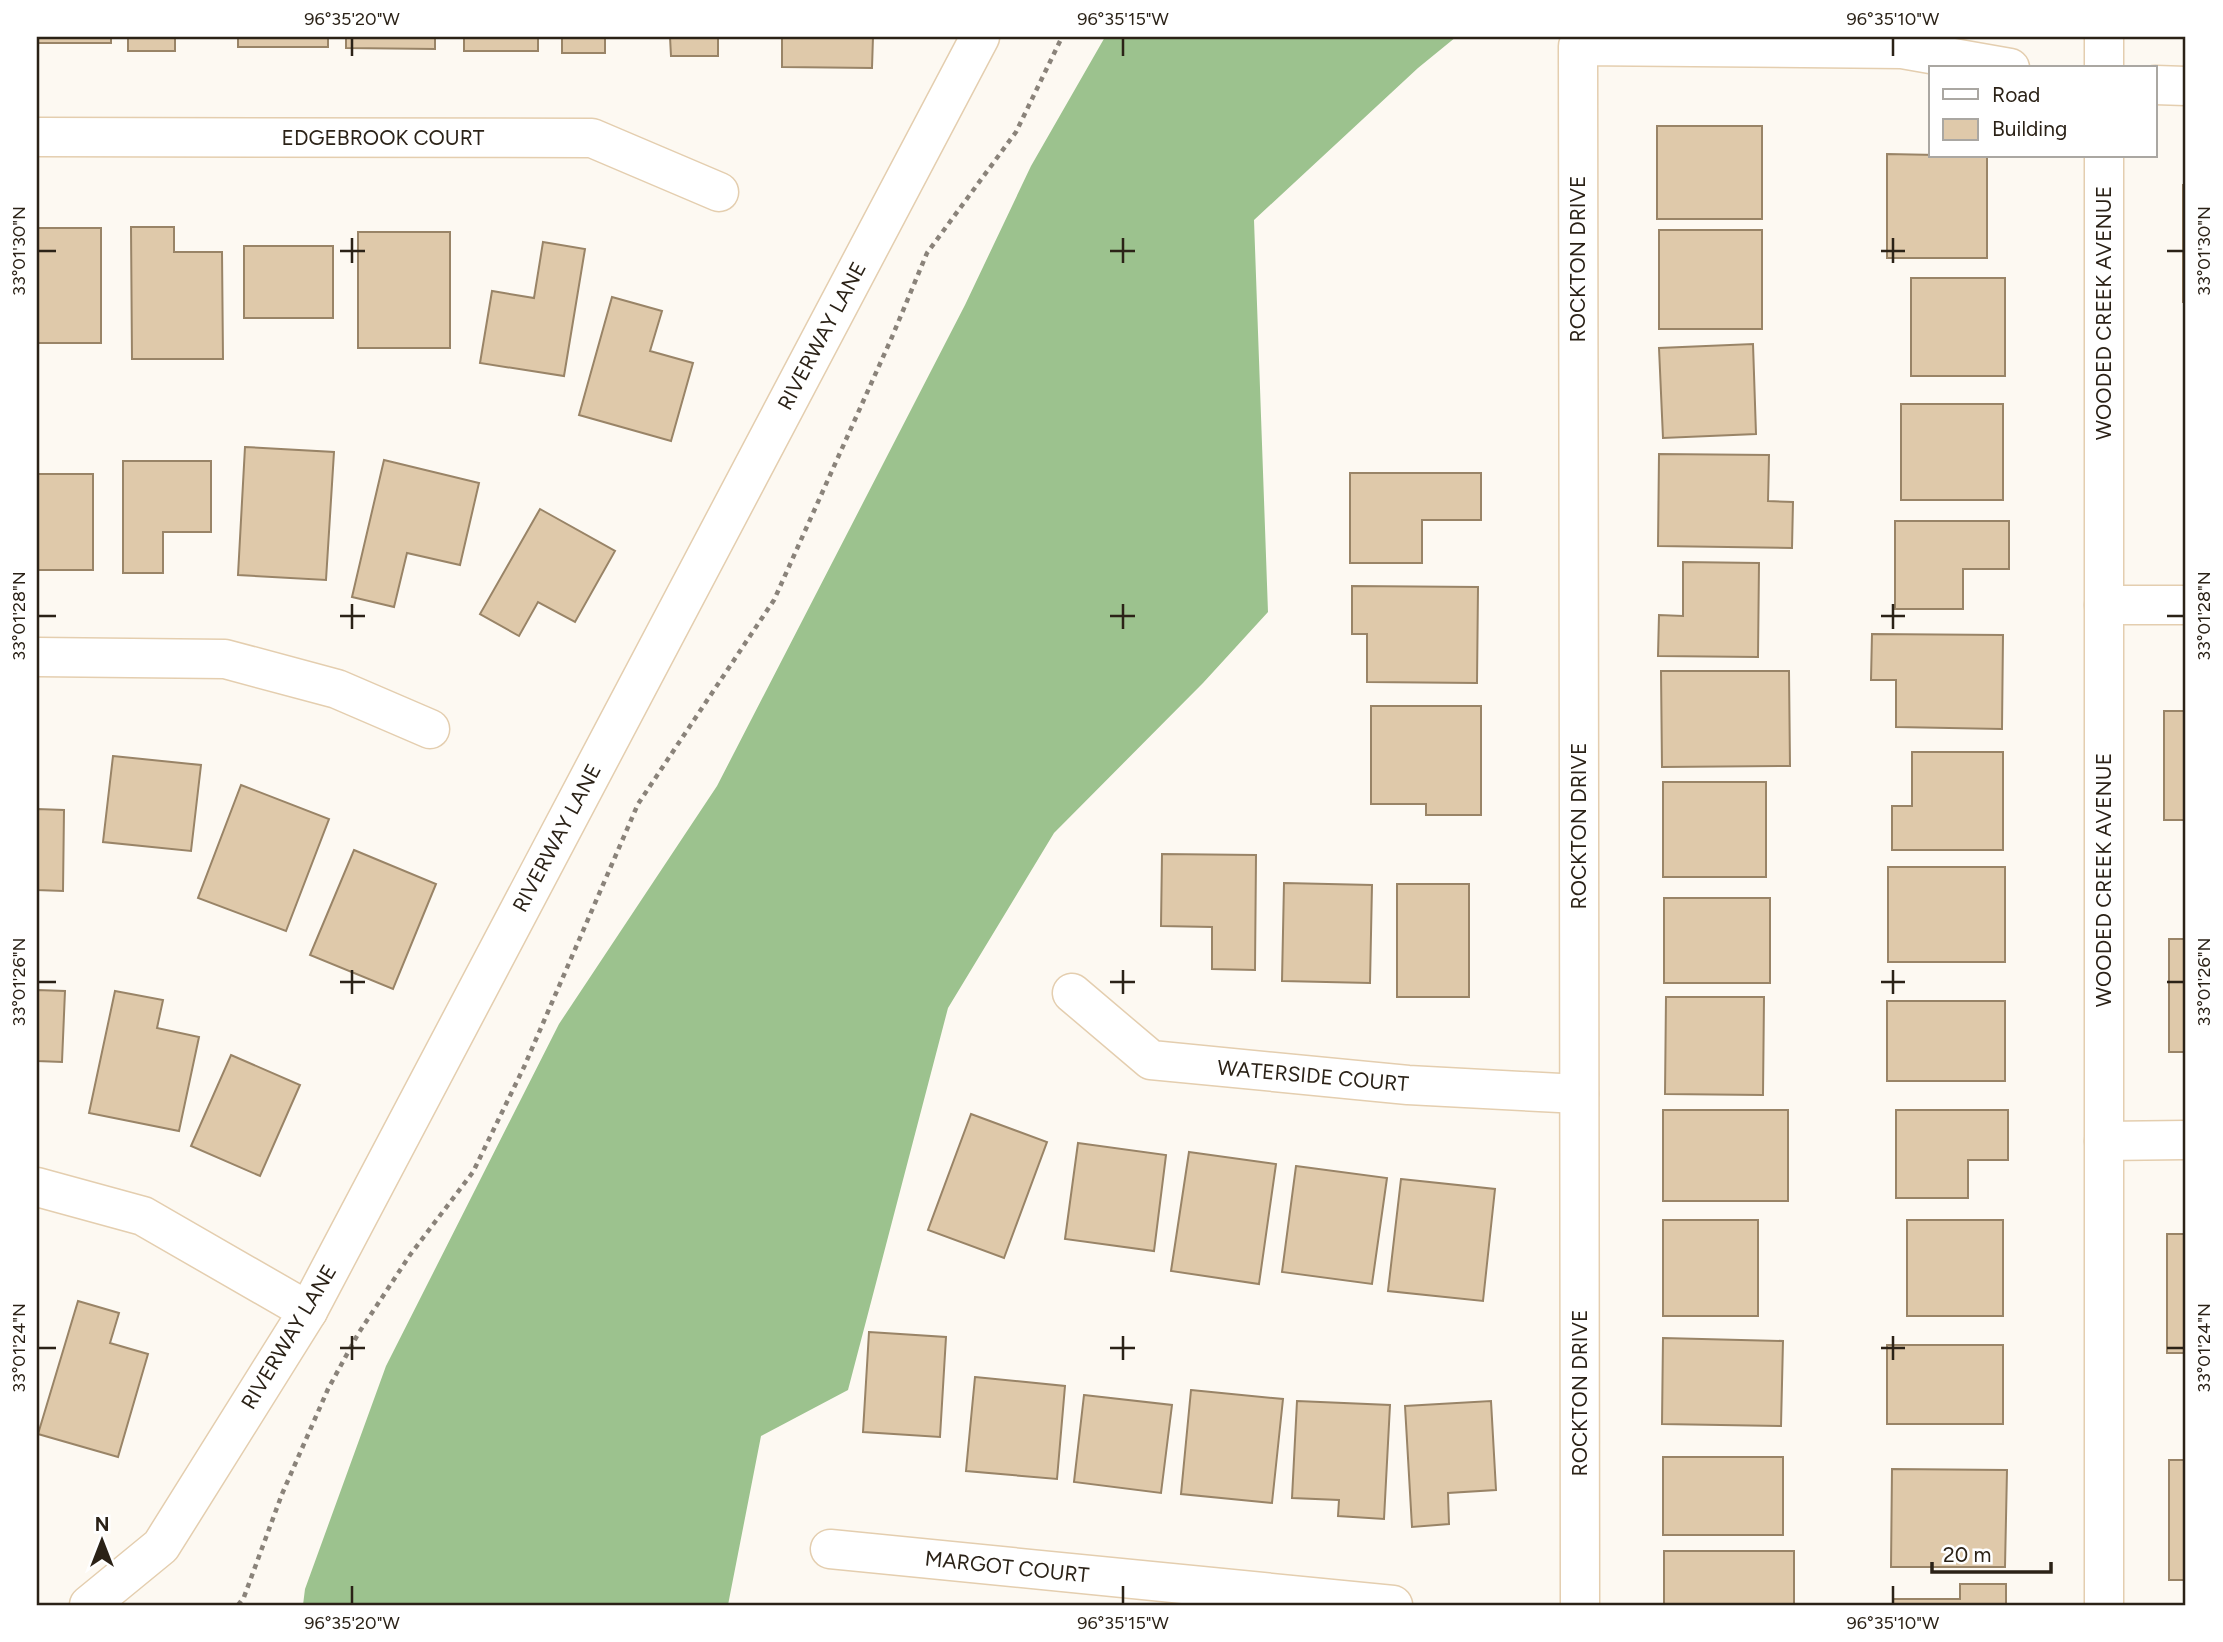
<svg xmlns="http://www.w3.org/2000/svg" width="2223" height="1642" viewBox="0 0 2223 1642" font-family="Figtree,sans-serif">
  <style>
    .forest { fill: #9cc28e }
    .building { fill: #dfc9aa; stroke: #998467; stroke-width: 2 }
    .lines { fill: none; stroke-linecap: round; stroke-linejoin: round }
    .minor-casing { stroke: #e4ceaf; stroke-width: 41 }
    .path { stroke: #8a837a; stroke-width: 4.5; stroke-dasharray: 5 5; stroke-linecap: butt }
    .minor { stroke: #fff; stroke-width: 38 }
    .ticks { fill: none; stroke: #2b2217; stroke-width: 2.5 }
    .labels { text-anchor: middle; stroke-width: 6; stroke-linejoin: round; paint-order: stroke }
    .street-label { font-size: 21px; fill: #2b2217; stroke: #fff }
    .neatline { fill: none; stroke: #2b2217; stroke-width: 2.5 }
    .ticks-label { font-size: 18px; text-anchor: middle; fill: #2b2217 }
  </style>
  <rect width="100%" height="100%" fill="#fdf9f2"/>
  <path class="forest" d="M1105 37H1456L1418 68 1254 220 1268 612 1203 683 1054 833 948 1008 848 1390 761 1436 728 1605H303L305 1589 386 1366 559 1024 717 786 965 305 1031 166Z"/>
  <g class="building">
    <rect x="37" y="37" width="74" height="6"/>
    <rect x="128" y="37" width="47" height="14"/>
    <rect x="238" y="37" width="90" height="10"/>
    <path d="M346 37H435V49L346 48Z"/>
    <rect x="464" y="37" width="74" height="14"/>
    <rect x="562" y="37" width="43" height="16"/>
    <path d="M670 37H718V56H671Z"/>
    <path d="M782 37H873L872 68 782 67Z"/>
    <rect x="1657" y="126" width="105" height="93"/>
    <path d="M1887 154 1987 156V258H1887Z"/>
    <rect x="2183" y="185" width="3" height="117"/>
    <path d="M131 227H174V252H222L223 359H132Z"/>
    <rect x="37" y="228" width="64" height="115"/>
    <rect x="1659" y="230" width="103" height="99"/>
    <rect x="358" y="232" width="92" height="116"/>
    <path d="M543 242 585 249 564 376 480 363 492 291 534 298Z"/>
    <rect x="244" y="246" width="89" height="72"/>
    <rect x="1911" y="278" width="94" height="98"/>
    <path d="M612 297 662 311 650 351 693 363 671 441 579 415Z"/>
    <path d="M1753 344 1756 434 1663 438 1659 348Z"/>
    <rect x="1901" y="404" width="102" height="96"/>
    <path d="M245 447 334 452 326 580 238 575Z"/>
    <path d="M1659 454 1769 455 1768 501 1793 502 1792 548 1658 546Z"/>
    <path d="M384 460 479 483 460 565 407 553 394 607 352 597Z"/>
    <path d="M123 461H211V532H163V573H123Z"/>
    <path d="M1350 473H1481V520H1422V563H1350Z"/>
    <rect x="37" y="474" width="56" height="96"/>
    <path d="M540 509 615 551 575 622 538 602 519 636 480 614Z"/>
    <path d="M1895 521H2009V569H1963V609H1895Z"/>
    <path d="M1683 562 1759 563 1758 657 1658 656 1659 615 1683 616Z"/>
    <path d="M1352 586 1478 587 1477 683 1367 682V634H1352Z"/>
    <path d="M1872 634 2003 635 2002 729 1896 727V680H1871Z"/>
    <path d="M1661 671H1789L1790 766 1662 767Z"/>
    <path d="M1371 706H1481V815H1426V804H1371Z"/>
    <rect x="2164" y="711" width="22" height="109"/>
    <path d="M1912 752H2003V850H1892V806H1912Z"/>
    <path d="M113 756 201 765 191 851 103 842Z"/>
    <rect x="1663" y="782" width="103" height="95"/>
    <path d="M241 785 329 819 286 931 198 898Z"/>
    <path d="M37 809 64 810 63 891 37 890Z"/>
    <path d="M354 850 436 884 393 989 310 955Z"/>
    <path d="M1162 854 1256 855 1255 970 1212 969V927L1161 926Z"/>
    <rect x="1888" y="867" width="117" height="95"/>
    <path d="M1284 883 1372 885 1370 983 1282 981Z"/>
    <rect x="1397" y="884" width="72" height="113"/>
    <rect x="1664" y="898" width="106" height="85"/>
    <rect x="2169" y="939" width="17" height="113"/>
    <path d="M37 990 65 991 62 1062 37 1061Z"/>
    <path d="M115 991 163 1000 157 1028 199 1037 179 1131 89 1113Z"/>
    <path d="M1666 997H1764L1763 1095 1665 1094Z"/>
    <rect x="1887" y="1001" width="118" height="80"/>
    <path d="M231 1055 300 1085 260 1176 191 1146Z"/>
    <rect x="1663" y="1110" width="125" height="91"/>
    <path d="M1896 1110H2008V1160H1968V1198H1896Z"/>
    <path d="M971 1114 1047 1142 1004 1258 928 1230Z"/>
    <path d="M1078 1143 1166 1155 1154 1251 1065 1239Z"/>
    <path d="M1189 1152 1276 1164 1259 1284 1171 1271Z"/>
    <path d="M1296 1166 1387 1178 1372 1284 1282 1272Z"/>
    <path d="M1401 1179 1495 1189 1483 1301 1388 1291Z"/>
    <rect x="1663" y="1220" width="95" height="96"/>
    <rect x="1907" y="1220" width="96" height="96"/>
    <rect x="2167" y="1234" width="19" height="119"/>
    <path d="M78 1301 119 1313 110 1343 148 1354 118 1457 38 1434Z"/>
    <path d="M869 1332 946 1337 940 1437 863 1432Z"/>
    <path d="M1663 1338 1783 1341 1781 1426 1662 1424Z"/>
    <rect x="1887" y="1345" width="116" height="79"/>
    <path d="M975 1377 1065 1386 1057 1479 966 1471Z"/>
    <path d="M1191 1390 1283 1399 1272 1503 1181 1494Z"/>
    <path d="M1084 1395 1172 1405 1161 1493 1074 1482Z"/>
    <path d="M1297 1401 1390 1405 1384 1519 1338 1516 1339 1500 1292 1498Z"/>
    <path d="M1491 1401 1496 1490 1448 1493 1449 1524 1412 1527 1405 1406Z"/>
    <rect x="1663" y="1457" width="120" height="78"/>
    <rect x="2169" y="1460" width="17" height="120"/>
    <path d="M1892 1469 2007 1470 2005 1567H1891Z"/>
    <rect x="1664" y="1551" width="130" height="54"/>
    <path d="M1960 1584H2006V1605H1893V1599H1960Z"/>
  </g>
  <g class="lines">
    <defs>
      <g id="minor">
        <path d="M2104 37V68"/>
        <path d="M2155 85 2186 86"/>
        <path d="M37 137 592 138 719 192"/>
        <path d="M2104 156V1605"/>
        <path d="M2104 605H2186"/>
        <path d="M37 657 225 659 337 689 430 729"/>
        <path d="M1072 993 1151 1060 1408 1085 1579 1094"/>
        <path d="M2104 1141 2186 1140"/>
        <path d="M37 1187 143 1216 308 1311"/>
        <path d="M830 1549 1393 1605"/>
        <path d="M89 1605 161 1546 308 1311 980 37"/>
        <path d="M1580 1605 1578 46 1902 49 2010 68"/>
      </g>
    </defs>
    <use href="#minor" class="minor-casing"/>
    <path class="path" d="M238 1605 244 1597 282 1494 328 1389 358 1334 410 1255 473 1172 524 1067 638 804 774 600 892 337 927 253 1016 132 1062 37"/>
    <use href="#minor" class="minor"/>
  </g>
  <path class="ticks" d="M352 38V56M1123 38V56M1893 38V56M352 238V263M1123 238V263M1893 238V263M38 251H56M340 251H365M1110 251H1135M1881 251H1905M2167 251H2184M352 604V629M1123 604V629M1893 604V629M38 616H56M340 616H365M1110 616H1135M1881 616H1905M2167 616H2184M352 970V994M1123 970V994M1893 970V994M38 982H56M340 982H365M1110 982H1135M1881 982H1905M2167 982H2184M352 1336V1360M1123 1336V1360M1893 1336V1360M38 1348H56M340 1348H365M1110 1348H1135M1881 1348H1905M2167 1348H2184M352 1586V1604M1123 1586V1604M1893 1586V1604"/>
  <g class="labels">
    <g class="street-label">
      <text x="383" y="145">EDGEBROOK COURT</text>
      <text transform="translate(1578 259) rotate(-90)" y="7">ROCKTON DRIVE</text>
      <text transform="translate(2104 313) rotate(-90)" y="7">WOODED CREEK AVENUE</text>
      <text transform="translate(822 336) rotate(-62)" y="7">RIVERWAY LANE</text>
      <text transform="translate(1579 826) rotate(-90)" y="7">ROCKTON DRIVE</text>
      <text transform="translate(557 838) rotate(-62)" y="7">RIVERWAY LANE</text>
      <text transform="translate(2104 880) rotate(-90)" y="7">WOODED CREEK AVENUE</text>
      <text transform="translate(1313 1076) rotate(5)" y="7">WATERSIDE COURT</text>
      <text transform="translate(289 1337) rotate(-59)" y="7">RIVERWAY LANE</text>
      <text transform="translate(1580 1393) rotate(-90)" y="7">ROCKTON DRIVE</text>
      <text transform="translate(1007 1567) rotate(6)" y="7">MARGOT COURT</text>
    </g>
  </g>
  <rect width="2223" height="1642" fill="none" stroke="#ffffff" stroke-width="77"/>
  <rect x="1929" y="66" width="228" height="91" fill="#ffffff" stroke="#aaa7a2" stroke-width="2"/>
  <rect x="1943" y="89" width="35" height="10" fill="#ffffff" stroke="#aaa7a2" stroke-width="2"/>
  <text x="1992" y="102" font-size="21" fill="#2b2217">Road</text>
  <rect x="1943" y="119" width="35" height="21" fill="#dfc9aa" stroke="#aaa7a2" stroke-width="2"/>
  <text x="1992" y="136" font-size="21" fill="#2b2217">Building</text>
  <g transform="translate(102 1541)" stroke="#ffffff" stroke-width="5" paint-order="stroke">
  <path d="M0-5L12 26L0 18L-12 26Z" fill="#2b2217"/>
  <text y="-10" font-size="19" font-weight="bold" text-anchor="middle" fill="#2b2217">N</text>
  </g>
  <path d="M1932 1562v10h119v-10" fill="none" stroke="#2b2217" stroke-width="3.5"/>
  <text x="1943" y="1562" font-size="21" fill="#2b2217" stroke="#ffffff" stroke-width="5" paint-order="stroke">20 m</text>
  <rect x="38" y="38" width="2146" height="1566" class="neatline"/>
  <g class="ticks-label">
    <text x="352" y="25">96°35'20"W</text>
    <text x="1123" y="25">96°35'15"W</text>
    <text x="1893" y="25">96°35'10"W</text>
    <text transform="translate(19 251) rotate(-90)" y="6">33°01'30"N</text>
    <text transform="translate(2204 251) rotate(-90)" y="6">33°01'30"N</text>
    <text transform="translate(19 616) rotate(-90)" y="6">33°01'28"N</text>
    <text transform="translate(2204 616) rotate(-90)" y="6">33°01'28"N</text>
    <text transform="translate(19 982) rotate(-90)" y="6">33°01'26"N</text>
    <text transform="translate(2204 982) rotate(-90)" y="6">33°01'26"N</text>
    <text transform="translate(19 1348) rotate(-90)" y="6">33°01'24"N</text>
    <text transform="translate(2204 1348) rotate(-90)" y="6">33°01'24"N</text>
    <text x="352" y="1629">96°35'20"W</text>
    <text x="1123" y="1629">96°35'15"W</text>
    <text x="1893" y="1629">96°35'10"W</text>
  </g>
</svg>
